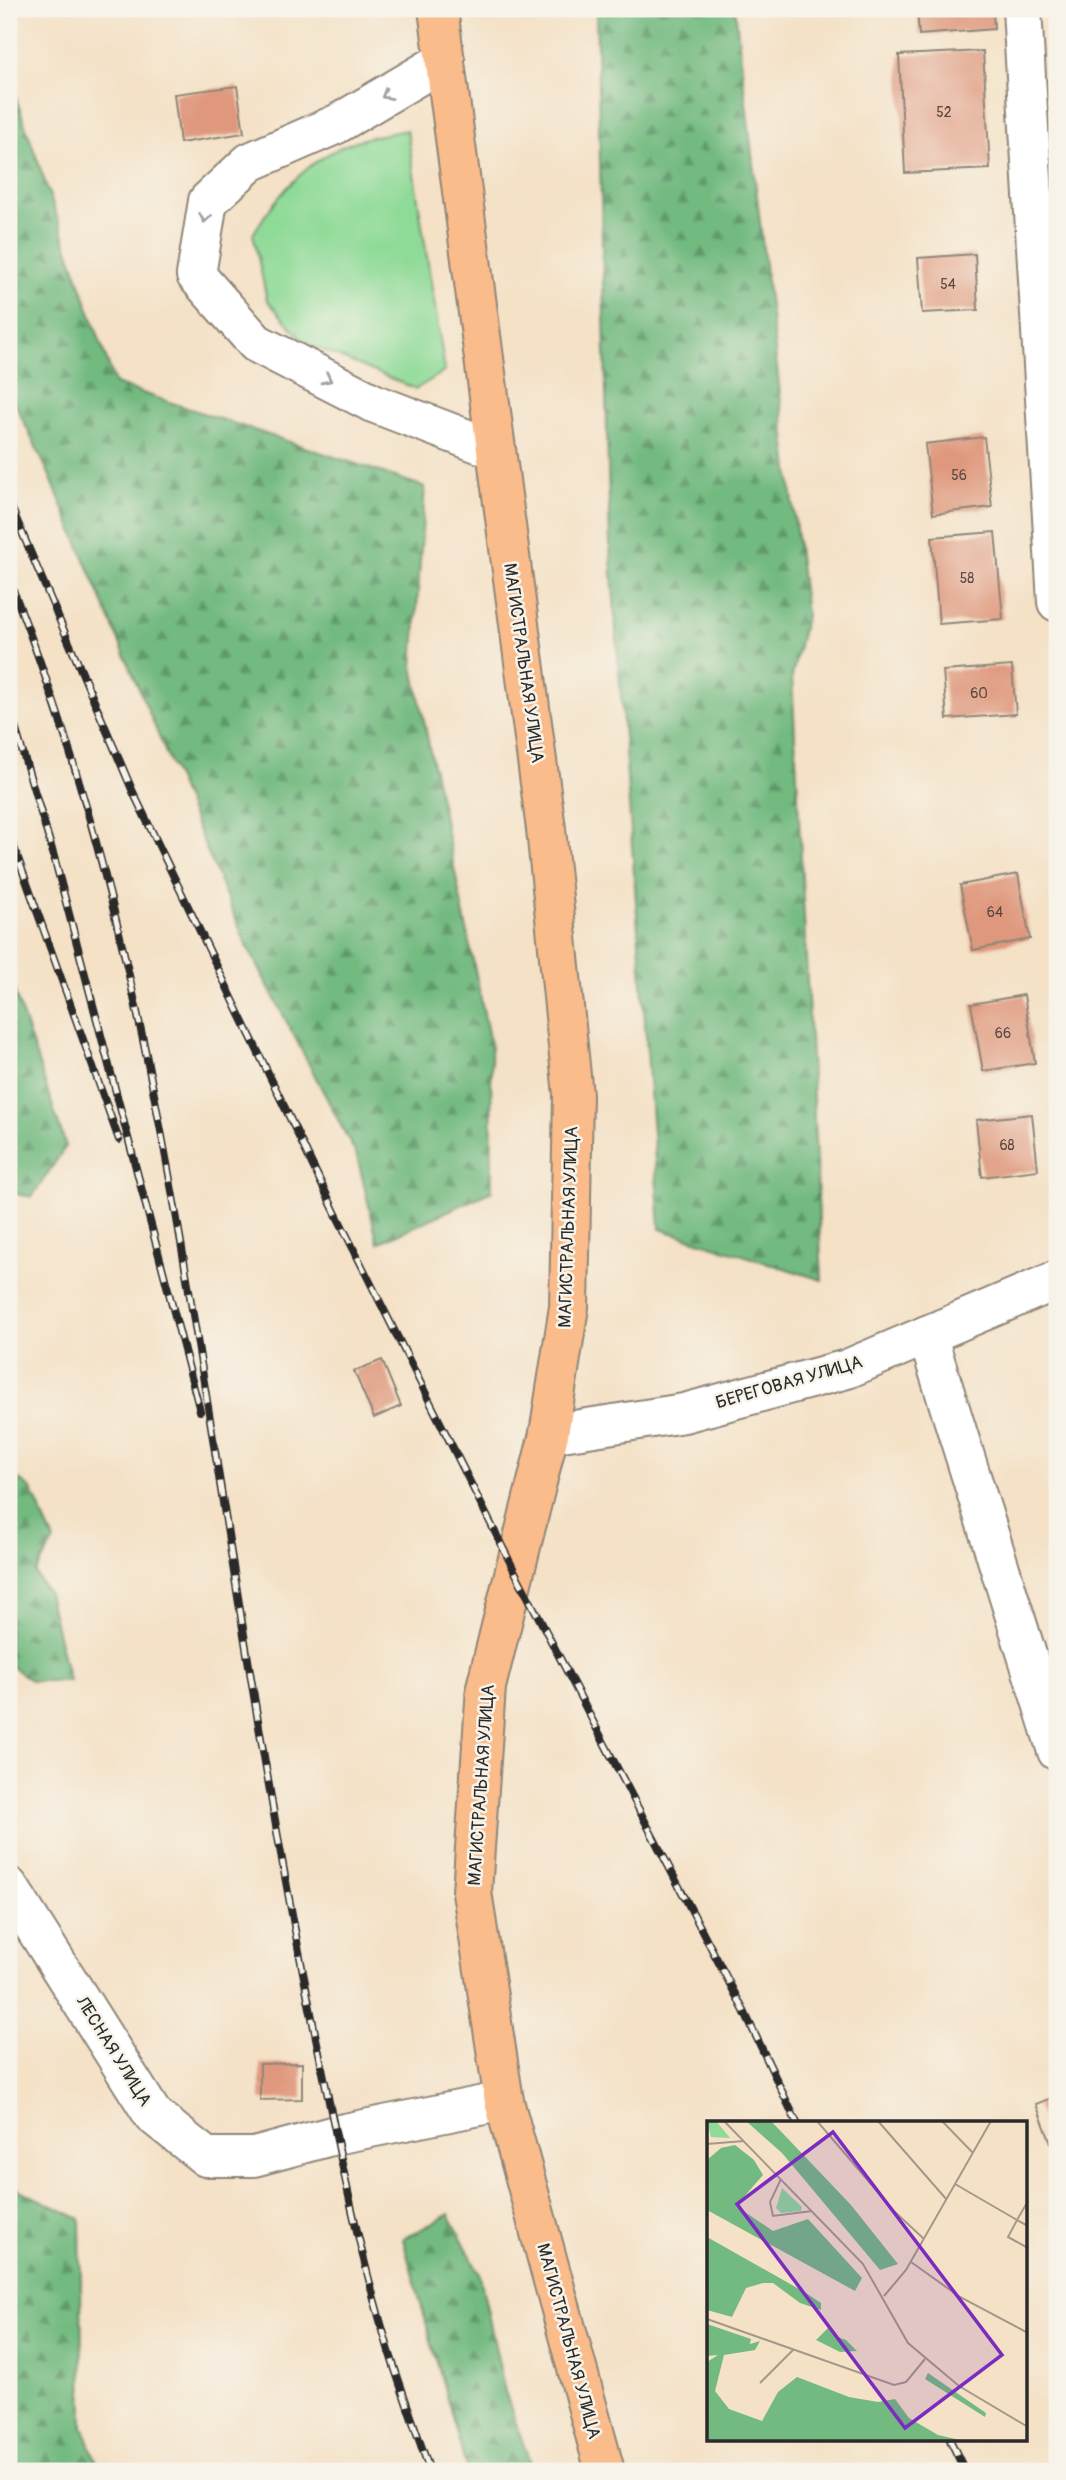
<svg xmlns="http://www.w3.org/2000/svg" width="1066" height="2480" viewBox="0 0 1066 2480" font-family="Pangolin,sans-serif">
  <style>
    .green { fill: #8eda97; stroke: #5c8261; stroke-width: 2 }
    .forest { fill: url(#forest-firs); stroke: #4e7256; stroke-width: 2 }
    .building { fill: #df987d }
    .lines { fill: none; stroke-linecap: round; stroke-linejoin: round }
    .minor-casing { stroke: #908678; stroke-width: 42 }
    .major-casing { stroke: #908678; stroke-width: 42 }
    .path { stroke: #908678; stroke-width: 4.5; stroke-dasharray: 2 5; stroke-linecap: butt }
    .minor { stroke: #fff; stroke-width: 38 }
    .major { stroke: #fabc8b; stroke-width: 38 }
    .rail-casing { stroke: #2b2b2b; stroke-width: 8 }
    .rail { stroke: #f7f3e8; stroke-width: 5; stroke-dasharray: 16; stroke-linecap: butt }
    .oneway { stroke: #a0a0a0 }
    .labels { text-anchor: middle; stroke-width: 5; stroke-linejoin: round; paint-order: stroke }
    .number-label { font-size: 14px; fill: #584640 }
    .street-label { font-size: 18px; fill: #2b2b2b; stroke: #f7f3e8 }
    .inset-road { fill: none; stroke: #a49888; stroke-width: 2 }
    .view { fill: #7b2cbf; fill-opacity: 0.15; stroke: #7b2cbf; stroke-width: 3.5 }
    .inset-edge { fill: none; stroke: #2b2b2b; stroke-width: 3.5 }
  </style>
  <defs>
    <pattern id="forest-firs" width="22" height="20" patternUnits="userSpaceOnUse" patternTransform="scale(1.75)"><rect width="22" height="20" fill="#72ba80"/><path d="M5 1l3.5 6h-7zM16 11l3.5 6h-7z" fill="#5e9769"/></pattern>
  </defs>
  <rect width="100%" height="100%" fill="#f7f3e8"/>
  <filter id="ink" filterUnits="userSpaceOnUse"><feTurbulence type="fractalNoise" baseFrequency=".0143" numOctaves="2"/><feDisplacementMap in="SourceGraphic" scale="14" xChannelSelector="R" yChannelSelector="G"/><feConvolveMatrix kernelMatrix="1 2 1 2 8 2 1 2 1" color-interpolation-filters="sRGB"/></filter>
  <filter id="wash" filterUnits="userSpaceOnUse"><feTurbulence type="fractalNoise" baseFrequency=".00686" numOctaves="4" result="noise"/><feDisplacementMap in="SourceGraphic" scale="28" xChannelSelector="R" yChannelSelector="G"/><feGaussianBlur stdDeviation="1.57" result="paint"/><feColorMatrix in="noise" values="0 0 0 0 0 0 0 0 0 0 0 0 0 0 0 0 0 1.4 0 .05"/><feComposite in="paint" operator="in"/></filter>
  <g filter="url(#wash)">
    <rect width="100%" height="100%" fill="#f4e1c6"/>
    <path class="green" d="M407 130 445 371 416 389 305 343 267 300 253 234C276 196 309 158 353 142 370 136 389 134 407 130Z"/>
    <g class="forest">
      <path d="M596 9H735L806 615 792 676 822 1280 660 1229 610 546Z"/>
      <path d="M9 78 115 384 425 487 413 667 491 1048 492 1191 378 1243 357 1156 246 944 49 474 9 391Z"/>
      <path d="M9 975 66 1146 32 1197 9 1193Z"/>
      <path d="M9 1472 31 1489 54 1541 35 1573 48 1593 69 1681H32L9 1665Z"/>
      <path d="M9 2185 80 2219 83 2426 100 2471H9Z"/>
      <path d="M449 2214 479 2272 505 2392 533 2471H467L403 2239Z"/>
    </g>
    <g id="blocks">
      <g class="building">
        <path d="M917 9H993L994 29 919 35Z"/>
        <path d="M983 51 990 169 905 173 899 55Z"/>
        <path d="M237 86 244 133 180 143 174 94Z"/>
        <path d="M975 254 978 310 922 313 918 258Z"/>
        <path d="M984 437 992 507 933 514 925 444Z"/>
        <path d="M995 532 1003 619 939 624 932 537Z"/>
        <path d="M1012 666 1016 714 947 719 943 671Z"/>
        <path d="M1018 874 1030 939 973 950 960 885Z"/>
        <path d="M1024 995 1035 1063 983 1071 971 1004Z"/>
        <path d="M1032 1114 1038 1170 982 1177 976 1120Z"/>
        <path d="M382 1360 401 1406 374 1418 354 1371Z"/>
        <path d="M302 2063V2099L260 2100V2064Z"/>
        <path d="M1057 2096V2159L1036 2104Z"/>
      </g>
    </g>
  </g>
  <g filter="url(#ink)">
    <use href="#blocks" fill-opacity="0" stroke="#908678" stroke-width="2"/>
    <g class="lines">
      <defs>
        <g id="minor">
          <path d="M1022 9 1057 602"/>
          <path d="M445 60 337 124 250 162 208 201 196 275 256 343 373 403 496 450"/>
          <path d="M927 1335 1057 1751"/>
          <path d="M549 1434 684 1413 847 1369 1057 1280"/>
          <path d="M9 1887 153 2115 206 2157H254L335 2135 504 2101"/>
        </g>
        <path id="major" d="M438 9 546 829 573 1095 569 1307 549 1434 486 1687 472 1892 504 2101 605 2471"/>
      </defs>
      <use href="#minor" class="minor-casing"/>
      <use href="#major" class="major-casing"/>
      <path class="path" d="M9 1980 19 1973"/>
      <use href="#minor" class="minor"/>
      <use href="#major" class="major"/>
      <defs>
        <g id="rail">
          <path d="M9 502 133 792 336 1214 514 1570 744 2011 797 2123"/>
          <path d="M9 580C119 852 166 1144 212 1432 243 1631 274 1830 314 2028 336 2136 357 2246 389 2351 402 2391 416 2431 430 2471"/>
          <path d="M9 707 53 853 200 1411"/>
          <path d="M9 833 119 1140"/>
          <path d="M950 2440 965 2471"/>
        </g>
      </defs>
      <use href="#rail" class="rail-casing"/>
      <use href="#rail" class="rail"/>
    </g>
    <defs><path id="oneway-chevron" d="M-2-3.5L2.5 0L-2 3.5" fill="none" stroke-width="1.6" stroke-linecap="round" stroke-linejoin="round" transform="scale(1.75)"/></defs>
    <g class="oneway">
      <use href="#oneway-chevron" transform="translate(386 95) rotate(150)"/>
      <use href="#oneway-chevron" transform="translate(205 218) rotate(99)"/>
      <use href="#oneway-chevron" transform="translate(327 379) rotate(27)"/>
    </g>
  </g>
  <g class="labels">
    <g class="number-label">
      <text x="944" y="117">52</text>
      <text x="948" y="289">54</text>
      <text x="959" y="480">56</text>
      <text x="967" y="583">58</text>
      <text x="979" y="698">60</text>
      <text x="995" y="917">64</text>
      <text x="1003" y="1038">66</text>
      <text x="1007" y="1150">68</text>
    </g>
    <g class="street-label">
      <text transform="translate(524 663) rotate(82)" y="6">МАГИСТРАЛЬНАЯ УЛИЦА</text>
      <text transform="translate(568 1227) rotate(-88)" y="6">МАГИСТРАЛЬНАЯ УЛИЦА</text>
      <text transform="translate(789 1382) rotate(-16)" y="6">БЕРЕГОВАЯ УЛИЦА</text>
      <text transform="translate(481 1785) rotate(-86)" y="6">МАГИСТРАЛЬНАЯ УЛИЦА</text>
      <text transform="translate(114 2051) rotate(58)" y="6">ЛЕСНАЯ УЛИЦА</text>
      <text transform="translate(569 2341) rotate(75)" y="6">МАГИСТРАЛЬНАЯ УЛИЦА</text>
    </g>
  </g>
  <g transform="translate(707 2121)">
    <rect width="320" height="320" fill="#f4e1c6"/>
    <path d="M0 0H9L23 17 4 16ZM75 67 95 86 94 90 74 92 69 87Z" fill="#8eda97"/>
    <path d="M39 0H64L144 84 191 143 173 149 75 32ZM28 24 47 39 56 54 29 85 66 110 101 98 155 157 148 170 0 89V39L14 27ZM0 116 99 172 114 182V189L93 182 66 162H56L39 167 25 196 0 189ZM0 203 44 218 43 223 53 220 48 229 17 234 8 270 22 288 55 300 71 271 90 256 142 276 171 281 188 278 202 297 231 314 257 320H0V241L11 234 0 235ZM123 205 128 215 139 219 150 230 133 231 109 219ZM221 252 279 292 278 296 218 258Z" fill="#72ba80"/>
    <path class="inset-road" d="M17 0 156 143 201 222 252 265 321 306M110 0 187 90 217 118M171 0 240 79M235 0 266 32M0 23 37 20M74 58 63 81 66 95 105 90M248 63 310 99 321 80M321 105 310 99 301 116 321 127M204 141 253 176 321 212M177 175 199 149 284 0M0 198 187 264 199 261 218 238M53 262 87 228"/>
    <path class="view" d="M126 11 295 234 198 307 30 83Z"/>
    <rect width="320" height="320" class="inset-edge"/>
  </g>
  <rect width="1066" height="2480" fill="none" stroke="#f7f3e8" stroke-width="35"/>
</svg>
